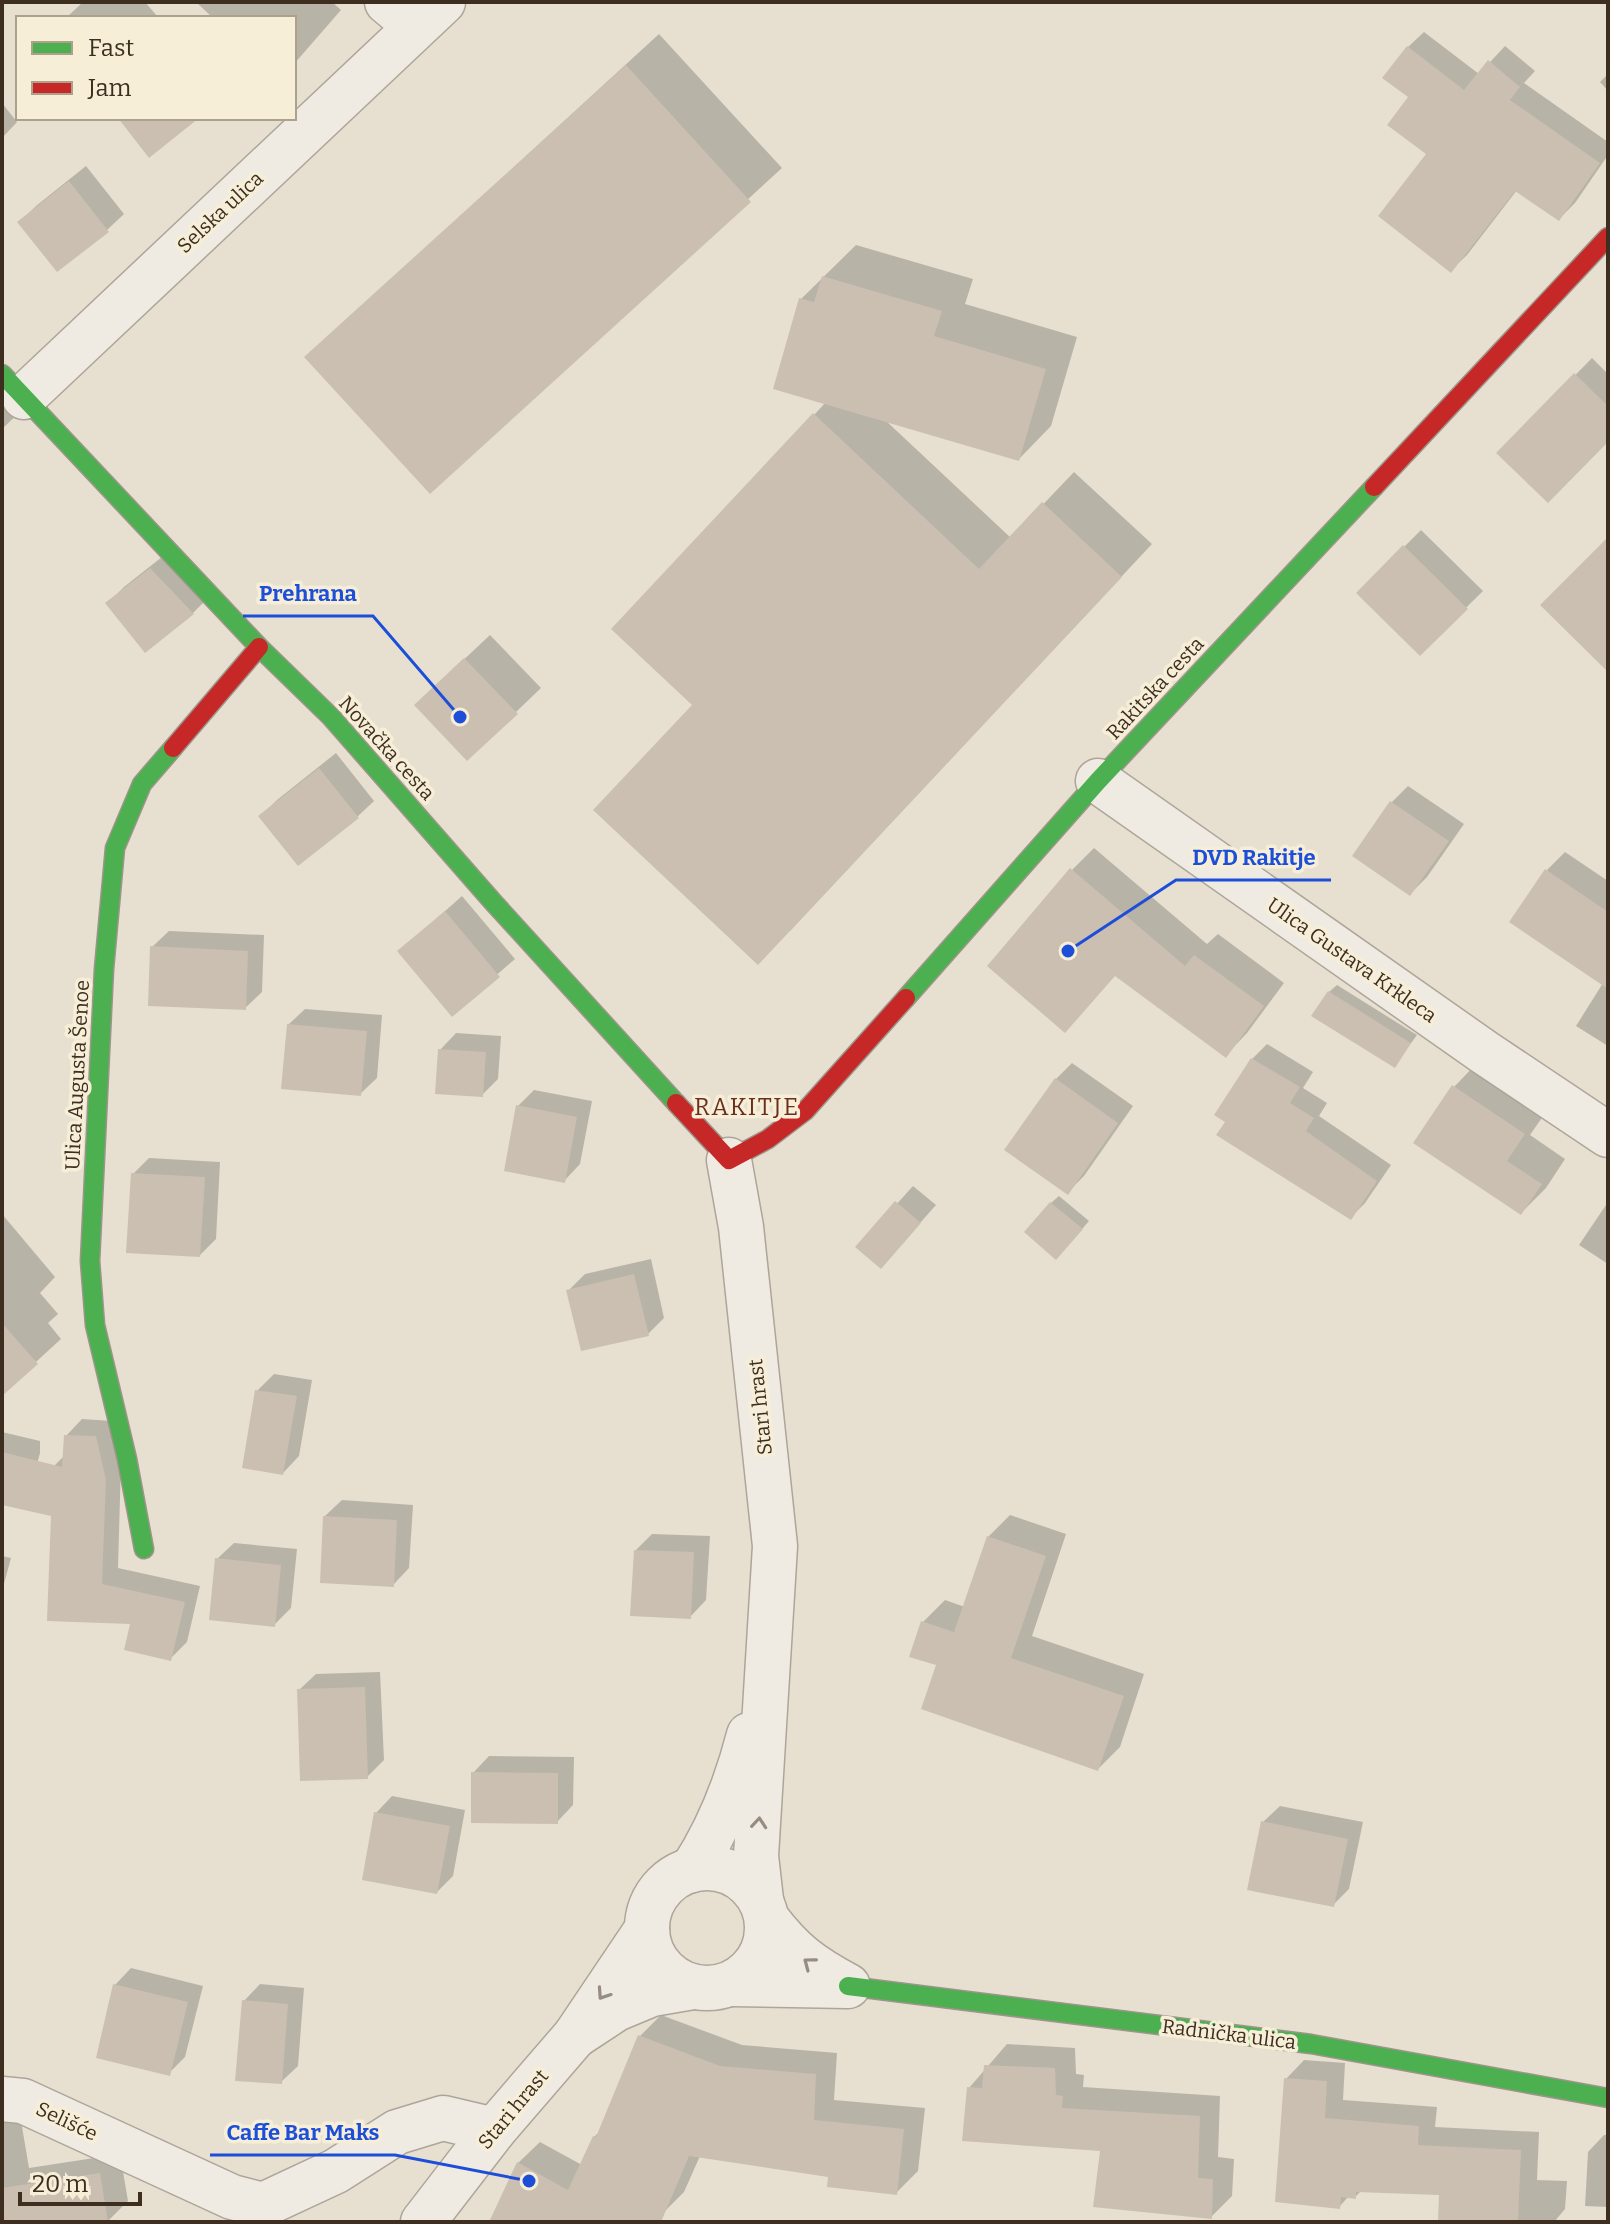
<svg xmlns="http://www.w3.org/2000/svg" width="1610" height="2224" viewBox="0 0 1610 2224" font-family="Bitter,serif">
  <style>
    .shadow { fill: #0003 }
    .building { fill: #cbbfb2 }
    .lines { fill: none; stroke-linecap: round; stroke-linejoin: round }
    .street-casing { stroke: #ada599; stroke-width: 47 }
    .fast-casing { stroke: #9c958a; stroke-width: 21 }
    .jam-casing { stroke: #9c958a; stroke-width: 21 }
    .street { stroke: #efebe3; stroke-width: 44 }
    .fast { stroke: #4caf50; stroke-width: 18 }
    .jam { stroke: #c62828; stroke-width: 18 }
    .oneway { stroke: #968c82 }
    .labels { text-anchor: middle; stroke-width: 7; stroke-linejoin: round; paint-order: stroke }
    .street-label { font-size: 20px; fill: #3d2e20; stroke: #f7eed8 }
    .quarter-label { font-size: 24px; letter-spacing: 2px; fill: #6b2e1e; stroke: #f7eed8 }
    .leader { fill: none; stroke: #1d4ed8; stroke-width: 3 }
    .callout-dot { fill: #1d4ed8; stroke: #f7eed8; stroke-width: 3 }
    .callout-label { font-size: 22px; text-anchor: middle; font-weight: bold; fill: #1d4ed8; stroke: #f7eed8; stroke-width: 7; stroke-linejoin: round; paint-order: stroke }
  </style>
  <rect width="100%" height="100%" fill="#e7e0d1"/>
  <g class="shadow">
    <path d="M83 2H145L157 16 155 18H66Z"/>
    <path d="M196 2H332L341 10 294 64V18H213Z"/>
    <path d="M1424 32 1479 74 1505 46 1535 71 1524 83 1608 142V155L1575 203 1559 219 1517 190 1467 255 1451 270 1428 154 1411 97 1408 47Z"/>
    <path d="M659 34 782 168 430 491 307 357Z"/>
    <path d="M1608 74V91L1600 82Z"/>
    <path d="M2 103 17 122 2 138Z"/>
    <path d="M86 166 124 214 107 230 20 222 36 206Z"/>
    <path d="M856 245 973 279 965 304 1077 337 1051 426 1019 459 884 419 1011 538 1074 472 1152 544 790 931 695 704 814 415 826 402 801 299Z"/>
    <path d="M1592 358 1608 374V439L1499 453Z"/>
    <path d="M2 384 22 410 2 429Z"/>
    <path d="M1421 530 1483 591 1420 653 1358 593Z"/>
    <path d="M167 553 209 597 193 613 108 603 124 587Z"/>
    <path d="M490 635 541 688 516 712 441 681Z"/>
    <path d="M336 753 374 801 357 817 261 816 277 800Z"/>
    <path d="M1408 786 1464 824 1427 877 1410 894 1392 802Z"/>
    <path d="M1094 848 1207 944 1218 934 1284 983 1247 1033 1225 1056 1116 974 1065 1030 1072 870Z"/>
    <path d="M1565 852 1608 881V1046L1576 1026 1603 983 1547 870Z"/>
    <path d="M462 896 515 959 452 1014 400 951Z"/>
    <path d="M169 931 264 935 262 992 245 1008 152 947Z"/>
    <path d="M1337 985 1417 1035 1395 1065 1329 992Z"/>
    <path d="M305 1009 382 1015 377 1078 360 1094 288 1025Z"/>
    <path d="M456 1033 501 1036 498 1079 482 1095 440 1050Z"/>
    <path d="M1267 1044 1313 1072 1303 1088 1327 1103 1319 1116 1391 1165 1365 1203 1350 1218 1217 1115 1252 1059Z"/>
    <path d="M1478 1062 1548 1109 1530 1135 1565 1159 1546 1188 1521 1213 1454 1087Z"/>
    <path d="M1072 1063 1133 1106 1084 1176 1068 1192 1056 1079Z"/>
    <path d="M534 1090 592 1101 580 1164 564 1181 518 1106Z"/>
    <path d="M149 1158 220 1162 216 1239 200 1255 133 1174Z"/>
    <path d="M913 1186 936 1205 881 1267 858 1247Z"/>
    <path d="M1059 1196 1089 1221 1064 1250 1051 1203Z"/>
    <path d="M1608 1202V1264L1579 1245Z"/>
    <path d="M2 1214 55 1277 40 1293 58 1314 48 1323 61 1339 2 1393Z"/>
    <path d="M651 1259 664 1318 648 1334 569 1290 585 1274Z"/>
    <path d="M274 1374 312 1380 299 1456 283 1473 257 1391Z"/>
    <path d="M82 1419 112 1421 121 1463 118 1568 200 1586 187 1642 170 1659 132 1622 49 1619 55 1465 65 1455 66 1436Z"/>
    <path d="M2 1432 40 1441V1453L30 1489 2 1503Z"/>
    <path d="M342 1500 413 1505 409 1568 393 1585 325 1516Z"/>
    <path d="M1010 1515 1066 1534 1032 1636 1144 1674 1120 1747 1098 1769 939 1664 923 1622 945 1600 965 1607 988 1537Z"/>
    <path d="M652 1534 710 1536 706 1600 690 1617 636 1550Z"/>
    <path d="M234 1543 297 1549 291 1608 274 1625 217 1559Z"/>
    <path d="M2 1556 11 1558 2 1591Z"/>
    <path d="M380 1672 384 1760 367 1777 299 1690 316 1674Z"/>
    <path d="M489 1756 574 1757 573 1805 557 1822 473 1773Z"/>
    <path d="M392 1796 465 1810 453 1876 437 1892 376 1813Z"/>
    <path d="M1280 1806 1363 1822 1349 1889 1333 1905 1263 1822Z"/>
    <path d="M131 1968 203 1986 185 2057 169 2073 115 1985Z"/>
    <path d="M260 1984 304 1988 298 2066 281 2082 244 2001Z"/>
    <path d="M661 2015 742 2045 837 2053 834 2100 925 2108 918 2171 896 2193 830 2176 700 2156 684 2192 663 2213 639 2222H497L518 2163 540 2142 582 2165 594 2137 601 2130 640 2036Z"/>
    <path d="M1007 2044 1075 2048 1076 2074 1084 2075 1083 2087 1220 2096 1218 2157 1234 2159 1232 2196 1211 2217 1102 2149 969 2088Z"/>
    <path d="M1304 2060 1345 2063 1343 2100 1437 2107 1435 2127 1539 2132 1537 2180 1567 2181 1565 2209 1554 2222H1440L1441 2193 1362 2190 1355 2197 1349 2196 1339 2207 1286 2079Z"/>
    <path d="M2 2092 18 2103 29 2168 120 2154 128 2201 107 2222H2Z"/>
    <path d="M1604 2135H1608V2207L1585 2206 1588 2152Z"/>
  </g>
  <g class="building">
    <path d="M1407 46 1464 90 1488 60 1520 87 1510 100 1600 163 1559 221 1515 191 1451 273 1378 216 1426 154 1387 125 1408 97 1382 78Z"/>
    <path d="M626 65 751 202 430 494 304 357Z"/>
    <path d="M118 118H199L149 158Z"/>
    <path d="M69 181 109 232 57 272 17 222Z"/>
    <path d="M822 276 942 311 934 336 1046 369 1019 461 773 389 799 298 814 302Z"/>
    <path d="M1574 373 1608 406V442L1548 503 1496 453Z"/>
    <path d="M813 413 979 569 1042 502 1122 577 758 965 593 810 692 705 611 629Z"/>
    <path d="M1608 537V672L1540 605Z"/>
    <path d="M1403 545 1468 609 1420 656 1356 593Z"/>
    <path d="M150 568 194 614 145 653 105 603Z"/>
    <path d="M464 658 518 714 467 761 414 705Z"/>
    <path d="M319 768 359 818 298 866 258 816Z"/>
    <path d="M1390 801 1449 841 1410 896 1352 856Z"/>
    <path d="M1070 868 1185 966 1194 955 1264 1006 1226 1058 1115 976 1065 1033 987 966Z"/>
    <path d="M1545 869 1608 912V989L1509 922Z"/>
    <path d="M445 911 500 977 452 1017 397 951Z"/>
    <path d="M150 946 248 951 246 1010 148 1006Z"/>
    <path d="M1328 991 1411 1043 1395 1068 1311 1016Z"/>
    <path d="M287 1024 367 1031 361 1096 281 1089Z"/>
    <path d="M438 1049 486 1052 483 1097 435 1094Z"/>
    <path d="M1251 1058 1300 1087 1290 1103 1314 1118 1306 1131 1377 1181 1351 1220 1216 1135 1225 1122 1214 1115Z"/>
    <path d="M1055 1078 1118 1123 1068 1195 1004 1150Z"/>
    <path d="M1452 1085 1525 1134 1507 1161 1542 1184 1521 1215 1413 1143Z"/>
    <path d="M516 1105 577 1117 565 1183 504 1171Z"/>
    <path d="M131 1173 205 1177 200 1257 126 1253Z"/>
    <path d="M895 1201 921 1223 881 1269 855 1247Z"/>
    <path d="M1050 1202 1083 1229 1056 1260 1024 1232Z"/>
    <path d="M634 1274 649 1336 581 1351 566 1290Z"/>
    <path d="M2 1323 38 1364 2 1396Z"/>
    <path d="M255 1390 297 1396 283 1475 242 1468Z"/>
    <path d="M64 1435 96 1436 106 1480 102 1584 185 1602 171 1661 124 1650 130 1624 47 1621 51 1516 2 1505V1452L62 1467Z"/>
    <path d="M323 1516 397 1520 394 1587 320 1583Z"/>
    <path d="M987 1536 1046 1556 1011 1658 1124 1696 1098 1771 921 1709 936 1665 909 1657 921 1621 954 1632Z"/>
    <path d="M634 1550 694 1552 691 1619 630 1616Z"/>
    <path d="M215 1558 281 1565 275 1627 209 1620Z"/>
    <path d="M365 1687 368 1779 300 1781 297 1689Z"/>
    <path d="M471 1772 558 1773V1824L471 1823Z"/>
    <path d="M374 1812 450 1826 437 1894 362 1880Z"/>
    <path d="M1261 1821 1348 1839 1334 1907 1247 1890Z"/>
    <path d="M113 1984 188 2002 170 2076 96 2058Z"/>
    <path d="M242 2000 288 2004 282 2084 235 2081Z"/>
    <path d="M638 2035 720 2066 816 2074 814 2120 904 2129 897 2195 827 2187 828 2177 689 2156 661 2222H489L517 2162 568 2190 593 2136 596 2137Z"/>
    <path d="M984 2065 1055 2068 1056 2095 1063 2096 1062 2108 1200 2116 1198 2178 1213 2179 1212 2219 1093 2207 1100 2151 962 2141 967 2087 982 2088Z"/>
    <path d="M1284 2078 1327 2081 1325 2118 1419 2126 1418 2145 1521 2150 1518 2222H1438L1439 2195 1356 2192V2199L1341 2197 1340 2209 1275 2202Z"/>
    <path d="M100 2173 108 2222H2V2188Z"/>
  </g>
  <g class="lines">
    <defs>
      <g id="street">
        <path d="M387 2 416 26"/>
        <path d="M24 397 443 2"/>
        <path d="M1098 781 1484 1052 1608 1135"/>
        <path d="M729 1160 741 1227 775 1546 756 1856 761 1900"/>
        <circle cx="707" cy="1928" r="60"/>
        <path d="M692 1870C718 1830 737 1782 749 1735"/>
        <path d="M647 1929 575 2036 616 2009 652 1994 693 1987"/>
        <path d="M732 1984 848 1986C811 1966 793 1953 767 1919"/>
        <path d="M2 2099 23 2101 232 2197 263 2205 336 2171 397 2132 443 2118 494 2130"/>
        <path d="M423 2222 494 2130 575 2036"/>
      </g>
      <g id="fast">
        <path d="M2 374 259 647 331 717 493 902 676 1103"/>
        <path d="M906 998 1098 781 1374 487"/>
        <path d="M144 1549 127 1459 95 1325 90 1261 104 969 115 848 142 784 173 748"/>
        <path d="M848 1986 1311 2044 1608 2098"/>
      </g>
      <g id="jam">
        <path d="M1374 487 1608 237"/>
        <path d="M173 748 259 647"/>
        <path d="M676 1103 729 1160 768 1139 805 1111 906 998"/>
      </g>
    </defs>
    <use href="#street" class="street-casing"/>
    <use href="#fast" class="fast-casing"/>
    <use href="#jam" class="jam-casing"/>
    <use href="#street" class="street"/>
    <use href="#fast" class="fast"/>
    <use href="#jam" class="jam"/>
  </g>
  <defs><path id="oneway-chevron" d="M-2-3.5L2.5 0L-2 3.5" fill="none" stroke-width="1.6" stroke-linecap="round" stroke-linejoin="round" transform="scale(2)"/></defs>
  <g class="oneway">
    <use href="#oneway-chevron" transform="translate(759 1823) rotate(-85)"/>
    <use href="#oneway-chevron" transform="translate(809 1963) rotate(-143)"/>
    <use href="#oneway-chevron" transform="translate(603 1994) rotate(124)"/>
  </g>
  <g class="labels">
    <g class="street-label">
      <text transform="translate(220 212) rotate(-43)" y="7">Selska ulica</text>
      <text transform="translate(1155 688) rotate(-47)" y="7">Rakitska cesta</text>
      <text transform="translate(387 748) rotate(48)" y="7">Novačka cesta</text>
      <text transform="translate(1352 960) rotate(35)" y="7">Ulica Gustava Krkleca</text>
      <text transform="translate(77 1075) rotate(-87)" y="7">Ulica Augusta Šenoe</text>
      <text transform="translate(760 1407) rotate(-96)" y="7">Stari hrast</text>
      <text transform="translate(1229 2034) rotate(7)" y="7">Radnička ulica</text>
      <text transform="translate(513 2109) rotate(-50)" y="7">Stari hrast</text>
      <text transform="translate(67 2121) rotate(25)" y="7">Selišće</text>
    </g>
    <g class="quarter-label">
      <text x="747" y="1115">RAKITJE</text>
    </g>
  </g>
  <path class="leader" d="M460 717L373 616H243M1068 951L1176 880H1331M529 2181L395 2155H210"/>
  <g class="callout-dot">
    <circle cx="460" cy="717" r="8"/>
    <circle cx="1068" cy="951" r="8"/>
    <circle cx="529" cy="2181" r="8"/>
  </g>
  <g class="callout-label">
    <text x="308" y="601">Prehrana</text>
    <text x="1254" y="865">DVD Rakitje</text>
    <text x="303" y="2140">Caffe Bar Maks</text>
  </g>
  <rect width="1610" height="2224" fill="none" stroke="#3d2e20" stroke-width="8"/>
  <rect x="16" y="16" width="280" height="104" fill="#f7eed8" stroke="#ada18e" stroke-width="2"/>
  <rect x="32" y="42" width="40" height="12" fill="#4caf50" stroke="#ada18e" stroke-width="2"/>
  <text x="88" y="56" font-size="24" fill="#3d2e20">Fast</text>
  <rect x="32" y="82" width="40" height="12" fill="#c62828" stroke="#ada18e" stroke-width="2"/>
  <text x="88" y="96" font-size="24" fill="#3d2e20">Jam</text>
  <path d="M20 2192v12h120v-12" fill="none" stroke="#3d2e20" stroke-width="4"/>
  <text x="32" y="2192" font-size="24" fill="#3d2e20" stroke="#f7eed8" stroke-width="6" paint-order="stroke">20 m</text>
</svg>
